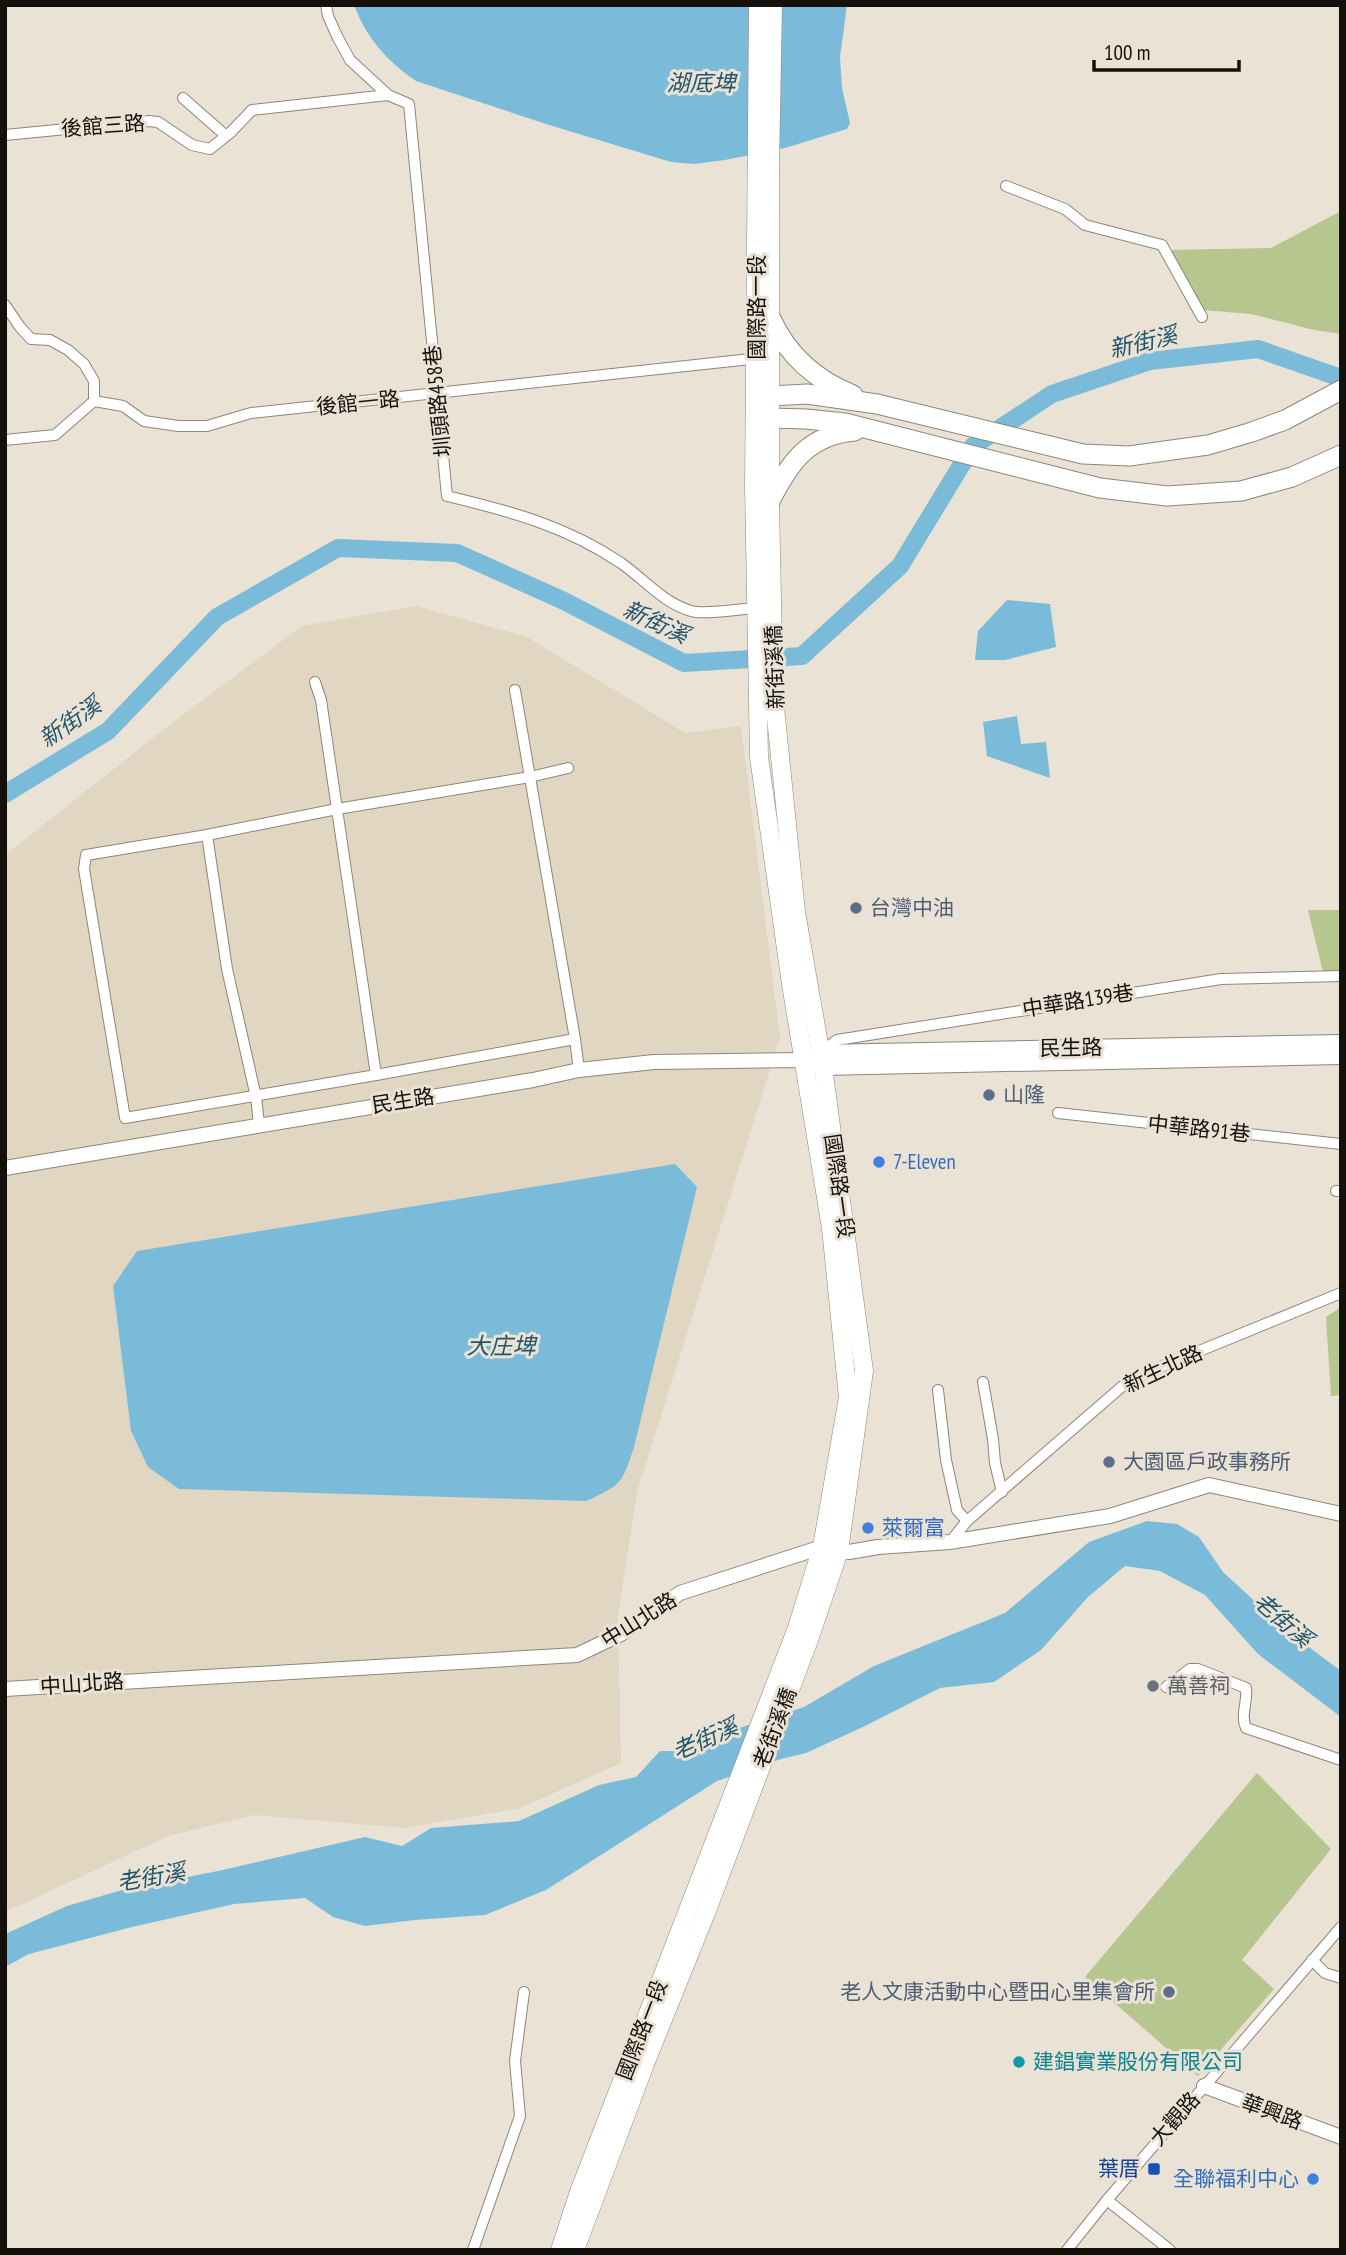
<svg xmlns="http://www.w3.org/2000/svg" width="1346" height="2255" viewBox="0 0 1346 2255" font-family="'PT Sans Narrow','Noto Sans TC',sans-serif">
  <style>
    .built { fill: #e1d6c1 }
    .green { fill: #b7c58e }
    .water { fill: #7bbbda }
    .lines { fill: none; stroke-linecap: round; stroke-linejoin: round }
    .river { stroke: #7bbbda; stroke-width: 18 }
    .minor-casing { stroke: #8d8679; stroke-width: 12 }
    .tertiary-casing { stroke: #8d8679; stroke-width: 16 }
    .secondary-casing { stroke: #8d8679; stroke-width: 18 }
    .primary-casing { stroke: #8d8679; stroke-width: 19 }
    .motorway-casing { stroke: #8d8679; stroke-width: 21 }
    .minor { stroke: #fff; stroke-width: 10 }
    .tertiary { stroke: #fff; stroke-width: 14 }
    .secondary { stroke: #fff; stroke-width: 16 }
    .primary { stroke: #fff; stroke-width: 18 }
    .motorway { stroke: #fff; stroke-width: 19 }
    .service-dot { fill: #5c6f8a; stroke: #eae2d5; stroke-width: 2.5 }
    .shop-dot { fill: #3f7fe0; stroke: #eae2d5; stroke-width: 2.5 }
    .worship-dot { fill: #6b7280; stroke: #eae2d5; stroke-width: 2.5 }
    .culture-dot { fill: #0f9aa8; stroke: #eae2d5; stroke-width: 2.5 }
    .transit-dot { fill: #1a4fb4; stroke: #eae2d5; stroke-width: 2.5 }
    .labels { text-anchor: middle; stroke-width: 6; stroke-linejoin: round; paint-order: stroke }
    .street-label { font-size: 21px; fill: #14110c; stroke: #eae2d5 }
    .service-label { font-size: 21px; fill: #4e5e75; stroke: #eae2d5; text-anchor: start }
    .shop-label { font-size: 21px; fill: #366cbe; stroke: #eae2d5; text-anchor: start }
    .worship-label { font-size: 21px; fill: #5b616d; stroke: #eae2d5; text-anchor: start }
    .culture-label { font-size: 21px; fill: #0d838f; stroke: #eae2d5; text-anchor: start }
    .transit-label { font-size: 21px; fill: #164399; stroke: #eae2d5; text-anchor: end }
    .water-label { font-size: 23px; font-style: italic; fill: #22556c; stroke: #eae2d5 }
  </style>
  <rect width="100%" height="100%" fill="#eae2d5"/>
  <path class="built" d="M416 606 527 637 685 733 741 726 780 1038 637 1492 618 1616 621 1763 520 1808 404 1828 254 1815 168 1836 5 1912V855L181 716 302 626Z"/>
  <g class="green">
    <path d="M1341 211V334L1314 330 1251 314 1203 310 1181 287 1171 250 1271 248Z"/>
    <path d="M1308 910H1341V976H1324Z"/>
    <path d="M1341 1307V1395L1331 1396 1326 1317Z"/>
    <path d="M1257 1773 1331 1849 1242 1960 1274 1989 1198 2076 1085 1977Z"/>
  </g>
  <g class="water">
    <path d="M354 5H847L840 57 842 88 850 123 847 129 785 148 725 160 694 164 671 162 546 124 416 81C387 61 367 39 354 5Z"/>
    <path d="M1007 600 1050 604 1056 647 1005 660H975L978 631Z"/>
    <path d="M1017 716 1021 744 1046 742 1050 778 987 756 983 722Z"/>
    <path d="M675 1164 697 1187 634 1447C622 1484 621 1485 586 1501L179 1489 148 1467 131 1431 113 1286 137 1251Z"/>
    <path d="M1147 1521 1177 1524 1199 1537 1223 1572 1286 1630 1341 1671V1717L1258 1654 1205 1595 1160 1571 1125 1566 1088 1597 1041 1650 994 1682 940 1688 863 1727 806 1753 781 1759 717 1781 546 1890 485 1915 415 1920 365 1926 333 1917 305 1898 234 1904 132 1927 29 1954 5 1967V1934L67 1906 122 1890 218 1871 365 1837 402 1846 431 1828 519 1821 599 1785 636 1777 660 1751H697L727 1732 804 1707 874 1666 1005 1613 1089 1542Z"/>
  </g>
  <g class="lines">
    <path class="river" d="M5 794 108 731 217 617 338 548 457 553 562 600 684 663 802 656 900 566 973 446 1052 394 1150 361 1258 349 1341 378"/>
    <defs>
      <g id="minor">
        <path d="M326 5 328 16 338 38 350 60 388 95 409 104 447 496C510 511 566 526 621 563 645 580 662 602 691 611 704 615 740 609 755 608"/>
        <path d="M183 98 225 135"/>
        <path d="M5 135 149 121 158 122 192 145 210 149 231 132 252 110 388 95"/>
        <path d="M1006 186 1065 209 1085 225 1162 245 1202 317"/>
        <path d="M5 305 20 327 31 339 50 340 68 350 84 364 94 381V401"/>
        <path d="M5 440 55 435 94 401 123 406 144 421 178 426H207L251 413 760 358"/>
        <path d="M315 682 321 700 337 809 530 777 568 768"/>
        <path d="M337 809 376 1075 125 1118 84 869 86 855 207 835Z"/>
        <path d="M207 835 227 969 256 1097 259 1124"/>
        <path d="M575 1039 579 1070"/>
        <path d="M821 1052 837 1040 1221 979 1341 976"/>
        <path d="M376 1075 575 1039 515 690"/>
        <path d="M1058 1113 1341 1144"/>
        <path d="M1336 1191H1341"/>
        <path d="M983 1382 993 1439 995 1463 1002 1492"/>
        <path d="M938 1390 946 1460 957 1510 967 1521"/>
        <path d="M950 1542 967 1521 1126 1383 1143 1374 1341 1293"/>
        <path d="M1166 1687 1190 1669H1198L1246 1688C1248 1702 1240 1715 1246 1728L1341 1760"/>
        <path d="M1312 1960 1325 1973 1341 1978"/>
        <path d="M1107 2200 1170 2250"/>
        <path d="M473 2250 520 2116 515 2061 524 1992"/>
        <path d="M1067 2250 1107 2200 1341 1927"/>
      </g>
      <g id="tertiary">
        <path d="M5 1168 533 1080 579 1070 654 1062 804 1060"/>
        <path d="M5 1689 577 1655 621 1634 680 1593 822 1547 849 1552 878 1547 950 1542 1110 1516 1209 1485 1341 1514"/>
        <path d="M1204 2086 1341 2137"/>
      </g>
      <g id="secondary">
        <path d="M809 1058 820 1053 1341 1043"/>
        <path d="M813 1063 823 1067 1341 1056"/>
      </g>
      <g id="primary">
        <path d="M560 2250 579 2192 797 1628 822 1547 848 1397 831 1228 791 984 759 757 754 485 758 5"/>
        <path d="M575 2250 645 2064 706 1913 810 1637 839 1551 864 1371 823 1067 796 912 774 698 770 501V169L773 5"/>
      </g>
      <g id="motorway">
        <path d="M771 319C788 356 815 380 853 395"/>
        <path d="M770 396 807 394 877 404 1083 454 1129 456 1208 445 1252 432 1285 420 1341 390"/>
        <path d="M770 418 806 419 845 423 1100 488 1167 496 1241 491 1292 477 1341 455"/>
        <path d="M770 501C790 462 808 435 855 431"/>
      </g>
    </defs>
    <use href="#minor" class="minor-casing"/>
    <use href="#tertiary" class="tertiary-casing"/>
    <use href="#secondary" class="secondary-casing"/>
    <use href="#primary" class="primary-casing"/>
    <use href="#motorway" class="motorway-casing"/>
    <use href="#minor" class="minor"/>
    <use href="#tertiary" class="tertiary"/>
    <use href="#secondary" class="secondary"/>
    <use href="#primary" class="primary"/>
    <use href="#motorway" class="motorway"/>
  </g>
  <g class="service-dot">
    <circle cx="856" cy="908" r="7"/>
    <circle cx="989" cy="1095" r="7"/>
    <circle cx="1109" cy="1462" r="7"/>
    <circle cx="1169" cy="1992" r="7"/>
  </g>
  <g class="shop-dot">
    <circle cx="879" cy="1162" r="7"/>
    <circle cx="868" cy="1528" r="7"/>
    <circle cx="1313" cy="2179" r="7"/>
  </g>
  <circle class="worship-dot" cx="1153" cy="1686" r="7"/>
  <circle class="culture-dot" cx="1019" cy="2062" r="7"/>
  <rect class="transit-dot" x="1147" y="2162" width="14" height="14" rx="3.5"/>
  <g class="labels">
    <g class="street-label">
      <text transform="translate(103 126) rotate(-4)" y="7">後館三路</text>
      <text transform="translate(757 307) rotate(-90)" y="7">國際路一段</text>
      <text transform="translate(438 401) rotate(-96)" y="7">圳頭路458巷</text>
      <text transform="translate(358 403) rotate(-6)" y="7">後館一路</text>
      <text transform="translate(775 667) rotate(-92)" y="7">新街溪橋</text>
      <text transform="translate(1078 1001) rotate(-9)" y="7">中華路139巷</text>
      <text transform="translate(1071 1048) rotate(-1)" y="7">民生路</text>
      <text transform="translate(403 1101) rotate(-9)" y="7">民生路</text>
      <text transform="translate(1199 1129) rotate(6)" y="7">中華路91巷</text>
      <text transform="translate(839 1186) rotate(82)" y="7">國際路一段</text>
      <text transform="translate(1163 1369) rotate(-25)" y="7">新生北路</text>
      <text transform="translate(639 1620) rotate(-32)" y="7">中山北路</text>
      <text transform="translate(82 1684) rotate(-4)" y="7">中山北路</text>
      <text transform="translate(775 1728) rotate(-69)" y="7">老街溪橋</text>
      <text transform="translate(642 2030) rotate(-69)" y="7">國際路一段</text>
      <text transform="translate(1272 2112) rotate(20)" y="7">華興路</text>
      <text transform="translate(1175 2119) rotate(-49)" y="7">大觀路</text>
    </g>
    <g class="service-label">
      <text x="870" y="915">台灣中油</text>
      <text x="1003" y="1102">山隆</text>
      <text x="1123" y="1469">大園區戶政事務所</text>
      <text x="1155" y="1999" text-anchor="end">老人文康活動中心暨田心里集會所</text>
    </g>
    <g class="shop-label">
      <text x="893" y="1169">7-Eleven</text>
      <text x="882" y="1535">萊爾富</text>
      <text x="1299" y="2186" text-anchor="end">全聯福利中心</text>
    </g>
    <g class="worship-label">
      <text x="1167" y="1693">萬善祠</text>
    </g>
    <g class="culture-label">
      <text x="1033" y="2069">建錩實業股份有限公司</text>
    </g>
    <g class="transit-label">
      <text x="1140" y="2176">葉厝</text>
    </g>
    <g class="water-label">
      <text x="701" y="91">湖底埤</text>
      <text transform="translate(1143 342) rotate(-13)" y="8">新街溪</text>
      <text transform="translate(656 622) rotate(25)" y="8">新街溪</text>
      <text transform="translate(70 722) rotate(-35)" y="8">新街溪</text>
      <text x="501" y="1354">大庄埤</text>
      <text transform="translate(1283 1620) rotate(41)" y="8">老街溪</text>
      <text transform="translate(705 1739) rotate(-24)" y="8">老街溪</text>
      <text transform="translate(151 1877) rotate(-10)" y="8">老街溪</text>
    </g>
  </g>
  <rect width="1346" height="2255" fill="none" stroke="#14110c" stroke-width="14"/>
  <path d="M1094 60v10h145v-10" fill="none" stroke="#14110c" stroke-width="3.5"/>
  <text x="1104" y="60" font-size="21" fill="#14110c" stroke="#eae2d5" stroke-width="5" paint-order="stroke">100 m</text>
</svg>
